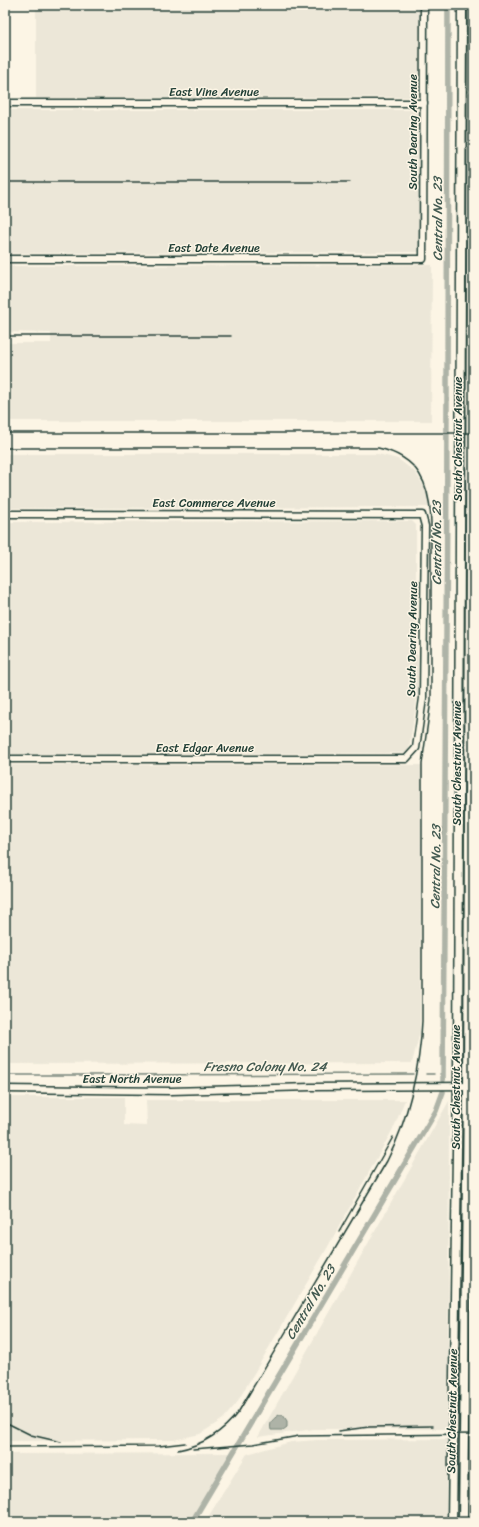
<svg xmlns="http://www.w3.org/2000/svg" width="479" height="1527" viewBox="0 0 479 1527" font-family="Sriracha,sans-serif">
  <style>
    .built { fill: #ece7d8 }
    .water { fill: #aeb3a7; stroke: #758479 }
    .lines { fill: none; stroke-linecap: round; stroke-linejoin: round }
    .stream { stroke: #758479; stroke-width: 1.5 }
    .canal { stroke: #aeb3a7; stroke-width: 5.5 }
    .minor-casing { stroke: #1f3d34; stroke-width: 9 }
    .major-casing { stroke: #1f3d34; stroke-width: 11 }
    .minor { stroke: #fcf5e5; stroke-width: 6 }
    .major { stroke: #fcf5e5; stroke-width: 8 }
    .rail { stroke: #1f3d34; stroke-width: 1.5 }
    .labels { text-anchor: middle; stroke-width: 3; stroke-linejoin: round; paint-order: stroke }
    .street-label { font-size: 12px; fill: #1f3d34; stroke: #fcf5e5 }
    .water-label { font-size: 13px; font-style: italic; fill: #435a51; stroke: #fcf5e5 }
  </style>
  <rect width="100%" height="100%" fill="#fcf5e5"/>
  <filter id="ink" filterUnits="userSpaceOnUse"><feTurbulence type="fractalNoise" baseFrequency=".025" numOctaves="2"/><feDisplacementMap in="SourceGraphic" scale="8" xChannelSelector="R" yChannelSelector="G"/><feConvolveMatrix kernelMatrix="1 2 1 2 8 2 1 2 1" color-interpolation-filters="sRGB"/></filter>
  <g filter="url(#ink)">
    <g class="built">
      <path d="M36 5H420V95L417 97 36 98Z"/>
      <path d="M5 110H420V252L5 253Z"/>
      <path d="M432 265 431 421H5V343H51V333L5 332V266Z"/>
      <path d="M5 454H378L398 459 415 472 427 491 431 507 5 508Z"/>
      <path d="M412 521 416 525V653L418 656V692L409 749 406 753 5 754V522Z"/>
      <path d="M5 765H422L420 1032 412 1063 5 1064Z"/>
      <path d="M5 1097H124V1125L147 1126 146 1100H405L394 1127 326 1250 236 1404 223 1419 200 1434 174 1440 5 1441Z"/>
      <path d="M449 1101 448 1429H314L258 1437Z"/>
      <path d="M474 1168V1522H470L473 1466Z"/>
      <path d="M448 1439 446 1522H205L247 1454 291 1442 317 1440Z"/>
      <path d="M231 1453 190 1522H5V1454Z"/>
    </g>
    <path class="water" d="M279 1415H283L287 1421V1427L283 1430H271C269 1422 273 1419 279 1415Z"/>
    <g class="lines">
      <g class="stream">
        <path d="M426 1074H434"/>
        <path d="M440 1074H443"/>
        <path d="M5 1075H111"/>
        <path d="M116 1075 413 1074"/>
      </g>
      <g class="canal">
        <path d="M443 1080C447 722 447 363 448 5"/>
        <path d="M192 1522 436 1111 443 1092"/>
      </g>
      <defs>
        <g id="minor">
          <path d="M5 103H424"/>
          <path d="M5 259H423L424 5"/>
          <path d="M5 514 422 515 425 526 423 698 416 748 406 759H5"/>
          <path d="M5 1089 171 1091 311 1087 474 1086"/>
        </g>
        <g id="major">
          <path d="M452 1522 458 1078 462 5"/>
          <path d="M463 1522 468 1094 472 5"/>
        </g>
      </defs>
      <use href="#minor" class="minor-casing"/>
      <use href="#major" class="major-casing"/>
      <use href="#minor" class="minor"/>
      <use href="#major" class="major"/>
      <g class="rail">
        <path d="M5 182H350"/>
        <path d="M5 336H231"/>
        <path d="M5 433H474"/>
        <path d="M5 448H378C419 457 430 484 431 523V700L422 764V1021C420 1068 408 1120 387 1161L239 1411C223 1432 204 1445 178 1450"/>
        <path d="M339 1232 393 1137"/>
        <path d="M5 1422 31 1435 61 1442"/>
        <path d="M338 1431 369 1427 433 1426"/>
        <path d="M5 1447 159 1446 185 1443"/>
        <path d="M193 1449 253 1444 299 1436 474 1434"/>
      </g>
    </g>
  </g>
  <g class="labels">
    <g class="street-label">
      <text x="214" y="96">East Vine Avenue</text>
      <text transform="translate(413 132) rotate(-90)" y="4">South Dearing Avenue</text>
      <text x="214" y="252">East Date Avenue</text>
      <text transform="translate(458 439) rotate(-90)" y="4">South Chestnut Avenue</text>
      <text x="214" y="507">East Commerce Avenue</text>
      <text transform="translate(412 639) rotate(-89)" y="4">South Dearing Avenue</text>
      <text x="205" y="752">East Edgar Avenue</text>
      <text transform="translate(457 763) rotate(-90)" y="4">South Chestnut Avenue</text>
      <text x="132" y="1083">East North Avenue</text>
      <text transform="translate(456 1087) rotate(-90)" y="4">South Chestnut Avenue</text>
      <text transform="translate(452 1411) rotate(-89)" y="4">South Chestnut Avenue</text>
    </g>
    <g class="water-label">
      <text transform="translate(437 219) rotate(-90)" y="5">Central No. 23</text>
      <text transform="translate(436 543) rotate(-90)" y="5">Central No. 23</text>
      <text transform="translate(435 867) rotate(-89)" y="5">Central No. 23</text>
      <text x="265" y="1071">Fresno Colony No. 24</text>
      <text transform="translate(310 1302) rotate(-59)" y="5">Central No. 23</text>
    </g>
  </g>
  <rect width="479" height="1527" fill="none" stroke="#fcf5e5" stroke-width="20"/>
  <rect x="10" y="10" width="459" height="1507" fill="none" stroke="#1f3d34" stroke-width="1.5" filter="url(#ink)"/>
</svg>
